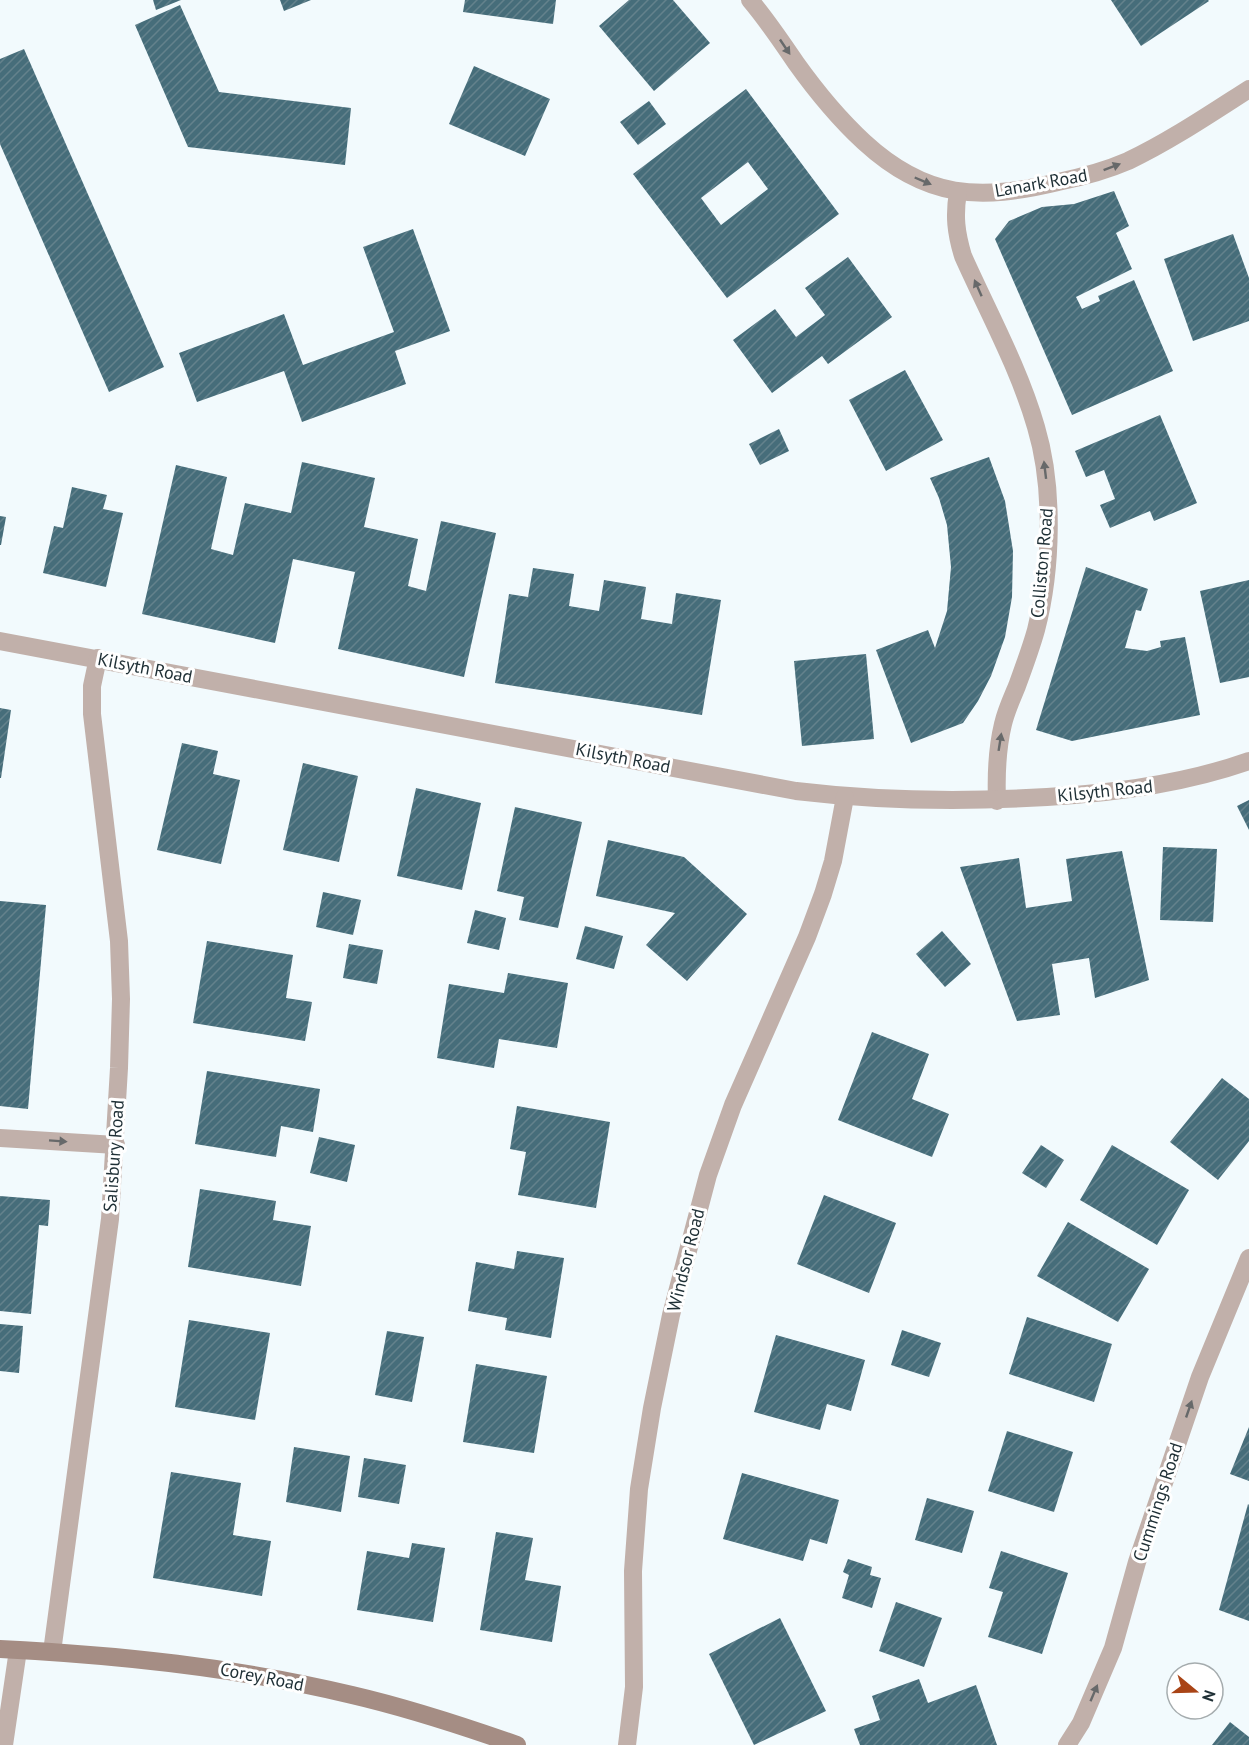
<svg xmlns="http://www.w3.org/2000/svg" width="1249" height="1745" viewBox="0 0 1249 1745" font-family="'PT Sans',sans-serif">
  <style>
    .building { fill: url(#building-hatch); fill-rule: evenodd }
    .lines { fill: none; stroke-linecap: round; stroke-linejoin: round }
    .street { stroke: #c1b0aa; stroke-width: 18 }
    .secondary { stroke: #a58d84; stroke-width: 18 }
    .oneway { fill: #67696a }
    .labels { text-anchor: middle; stroke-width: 6; stroke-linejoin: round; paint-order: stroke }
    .street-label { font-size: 18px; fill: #1e2f35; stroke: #fff }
  </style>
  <defs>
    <pattern id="building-hatch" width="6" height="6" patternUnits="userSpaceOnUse" patternTransform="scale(1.5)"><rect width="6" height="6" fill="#466d7a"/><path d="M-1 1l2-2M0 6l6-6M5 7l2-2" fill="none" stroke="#64828c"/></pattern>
  </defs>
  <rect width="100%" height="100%" fill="#f2fafd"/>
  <g class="building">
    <path d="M153 0H181L156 10Z"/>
    <path d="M280 0H311L284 11Z"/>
    <path d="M465 0H556L553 24 463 12Z"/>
    <path d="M629 0H673L710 43 654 91 599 26Z"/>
    <path d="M1111 0H1208L1209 1 1141 46Z"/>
    <path d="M180 5 219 92 351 108 345 165 188 147 135 25Z"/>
    <path d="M24 49 164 367 109 392 0 144V59Z"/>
    <path d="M474 66 550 99 525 156 449 124Z"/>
    <path d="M746 89 839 214 727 298 633 174ZM748 162 768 189 721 225 701 198Z"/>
    <path d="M649 101 666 124 638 145 620 122Z"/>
    <path d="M1114 191 1129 226 1116 233 1132 269 1076 297 1082 309 1100 301 1098 296 1134 280 1173 371 1072 415 995 239 1009 221 1042 207 1074 204Z"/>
    <path d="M413 229 450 331 395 351 406 384 302 422 284 371 197 402 179 353 284 314 303 365 394 332 363 247Z"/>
    <path d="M1233 234 1249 278V321L1193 341 1164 259Z"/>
    <path d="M848 257 892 317 828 364 822 356 772 393 733 340 775 309 796 337 825 315 805 288Z"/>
    <path d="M905 370 943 440 886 471 849 400Z"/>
    <path d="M1160 415 1197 503 1154 521 1150 511 1110 528 1100 505 1115 499 1104 470 1086 477 1075 451Z"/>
    <path d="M779 429 789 451 760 465 749 444Z"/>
    <path d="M989 457 1005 501 1013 551 1012 597 1005 637 991 676 978 701 963 723 911 743 876 650 928 630 935 648 947 611 951 567 947 525 939 498 930 478Z"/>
    <path d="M302 462 375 478 364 527 418 539 408 586 426 591 441 521 496 533 464 677 338 649 355 572 293 559 275 643 142 614 176 465 227 477 211 549 233 555 245 503 291 513Z"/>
    <path d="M72 487 107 495 103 509 123 513 106 587 43 573 54 526 63 528Z"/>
    <path d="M0 516 6 517 1 545H0Z"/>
    <path d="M1086 567 1148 589 1141 611 1136 610 1125 648 1147 651 1161 647 1160 641 1185 637 1200 715 1072 741 1036 730Z"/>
    <path d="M533 568 574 574 569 606 599 611 604 580 646 587 641 619 672 624 676 593 721 600 702 715 495 683 509 594 528 597Z"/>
    <path d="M1249 580V677L1220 683 1200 591Z"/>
    <path d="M866 654 874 739 802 746 794 661Z"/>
    <path d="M0 708 11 710 1 778H0Z"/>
    <path d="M182 743 218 751 213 774 240 780 221 864 157 850Z"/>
    <path d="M303 763 358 776 339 862 283 850Z"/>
    <path d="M416 788 481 803 462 890 397 876Z"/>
    <path d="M1249 800V830L1237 806Z"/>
    <path d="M515 807 582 822 558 928 519 920 524 897 497 891Z"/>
    <path d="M608 840 684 857 747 914 687 981 646 945 675 913 596 896Z"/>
    <path d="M1163 847 1217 849 1213 922 1160 920Z"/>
    <path d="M1122 851 1149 980 1095 998 1089 958 1052 964 1060 1015 1017 1021 960 867 1019 858 1026 908 1072 901 1066 859Z"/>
    <path d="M323 892 361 900 353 935 316 927Z"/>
    <path d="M0 901 46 905 28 1109 0 1106Z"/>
    <path d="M475 910 506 918 499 950 467 943Z"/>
    <path d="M585 926 623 936 614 969 576 959Z"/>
    <path d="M942 931 971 964 945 987 916 954Z"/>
    <path d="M207 941 293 955 286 998 312 1002 305 1041 193 1023Z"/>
    <path d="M349 944 383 950 377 984 343 978Z"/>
    <path d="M508 973 568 983 557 1048 499 1039 494 1068 437 1058 449 984 504 993Z"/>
    <path d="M872 1032 929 1054 912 1099 949 1114 932 1157 838 1120Z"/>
    <path d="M207 1071 320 1089 313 1132 281 1126 276 1157 195 1144Z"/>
    <path d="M1222 1078 1249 1099V1141L1218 1180 1170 1142Z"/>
    <path d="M517 1106 610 1122 596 1208 518 1195 526 1152 510 1149Z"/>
    <path d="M319 1137 355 1145 347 1182 310 1173Z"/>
    <path d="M1041 1145 1064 1160 1046 1188 1022 1173Z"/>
    <path d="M1112 1145 1189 1190 1157 1245 1080 1200Z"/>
    <path d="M200 1189 276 1201 273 1220 311 1226 301 1286 188 1267Z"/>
    <path d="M824 1195 896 1223 869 1293 797 1264Z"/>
    <path d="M0 1196 50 1200 48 1226 39 1225 31 1314 0 1311Z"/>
    <path d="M1068 1222 1149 1269 1118 1322 1037 1276Z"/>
    <path d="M517 1251 564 1258 551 1338 505 1330 507 1318 468 1311 476 1262 514 1269Z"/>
    <path d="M1027 1317 1112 1344 1094 1402 1009 1374Z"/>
    <path d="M189 1320 270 1333 255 1420 175 1407Z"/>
    <path d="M0 1324 23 1326 19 1373 0 1371Z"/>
    <path d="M902 1330 941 1343 929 1377 891 1365Z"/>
    <path d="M387 1331 424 1337 412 1402 375 1395Z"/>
    <path d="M776 1335 865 1360 851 1411 827 1404 820 1430 754 1412Z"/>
    <path d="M476 1364 547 1376 534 1453 463 1442Z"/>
    <path d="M1249 1427V1481L1230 1474Z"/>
    <path d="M1007 1431 1073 1452 1054 1512 988 1491Z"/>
    <path d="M294 1447 350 1456 341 1512 286 1502Z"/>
    <path d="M364 1458 406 1465 399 1504 358 1497Z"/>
    <path d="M171 1472 241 1483 233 1535 271 1541 262 1596 153 1578Z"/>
    <path d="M742 1473 839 1500 827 1544 810 1539 803 1561 723 1539Z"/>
    <path d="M927 1498 974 1511 962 1553 915 1540Z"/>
    <path d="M1248 1504 1249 1505V1621L1219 1610Z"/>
    <path d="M496 1532 533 1538 525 1580 561 1586 552 1642 480 1630Z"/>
    <path d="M412 1543 445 1548 433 1622 357 1610 367 1551 409 1558Z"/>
    <path d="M1001 1551 1068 1573 1042 1654 988 1637 1003 1592 989 1588Z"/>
    <path d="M848 1559 872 1567 870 1575 881 1578 872 1608 842 1598 849 1575 843 1572Z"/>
    <path d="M896 1602 942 1618 924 1667 879 1651Z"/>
    <path d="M780 1618 826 1711 754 1745 709 1654Z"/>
    <path d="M919 1679 928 1703 976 1685 997 1745H860L854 1729 880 1720 872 1696Z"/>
    <path d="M1230 1722 1249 1737V1745H1212Z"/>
  </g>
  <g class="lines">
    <g class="street">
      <path d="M750 0C767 20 781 41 796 63 816 91 838 118 864 142 926 199 979 201 1058 182 1082 177 1105 171 1128 161 1170 141 1210 114 1249 89"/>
      <path d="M958 192C954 216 956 233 963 256 988 312 1019 368 1036 427 1054 487 1052 569 1036 630 1031 648 1024 667 1017 686 1012 698 1006 711 1003 724 997 749 996 775 997 801"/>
      <path d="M0 641 796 791C880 801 963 802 1047 797 1116 793 1184 784 1249 761"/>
      <path d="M0 1138 116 1145"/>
      <path d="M52 1652 110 1219 119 1068 121 999 119 941 92 714V686L98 658"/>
      <path d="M4 1745 18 1650"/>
      <path d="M627 1745 634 1687 633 1571 639 1489 652 1408 671 1315 708 1175 733 1105 807 937 823 894 833 861 845 797"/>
      <path d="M1067 1745 1081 1723 1113 1648 1137 1562 1200 1377 1249 1258"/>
    </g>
    <path class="secondary" d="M0 1649C118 1655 236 1667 352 1695 408 1708 463 1726 517 1745"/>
  </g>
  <defs><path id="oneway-solid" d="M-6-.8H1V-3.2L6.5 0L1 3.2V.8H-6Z" transform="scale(1.5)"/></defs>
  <g class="oneway">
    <use href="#oneway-solid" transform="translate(785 47) rotate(56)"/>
    <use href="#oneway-solid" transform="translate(1112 167) rotate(-21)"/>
    <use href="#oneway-solid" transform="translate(923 181) rotate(23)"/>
    <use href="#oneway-solid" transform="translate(978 288) rotate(-114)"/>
    <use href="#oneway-solid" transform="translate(1045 470) rotate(-97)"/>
    <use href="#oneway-solid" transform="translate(1000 742) rotate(-81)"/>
    <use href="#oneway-solid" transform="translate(58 1141) rotate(4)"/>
    <use href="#oneway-solid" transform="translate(1189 1409) rotate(-71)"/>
    <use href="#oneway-solid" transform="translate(1094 1693) rotate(-67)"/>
  </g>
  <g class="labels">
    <g class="street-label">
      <text transform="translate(1041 183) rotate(-10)" y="6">Lanark Road</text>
      <text transform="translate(1042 563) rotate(-85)" y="6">Colliston Road</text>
      <text transform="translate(145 668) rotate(11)" y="6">Kilsyth Road</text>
      <text transform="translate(623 758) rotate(11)" y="6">Kilsyth Road</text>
      <text transform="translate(1105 791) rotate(-6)" y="6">Kilsyth Road</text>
      <text transform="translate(114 1156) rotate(-86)" y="6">Salisbury Road</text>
      <text transform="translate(686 1260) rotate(-76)" y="6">Windsor Road</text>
      <text transform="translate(1158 1502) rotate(-72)" y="6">Cummings Road</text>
      <text transform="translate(262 1677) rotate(11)" y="6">Corey Road</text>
    </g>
  </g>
  <g transform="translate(1195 1691) rotate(109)"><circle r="28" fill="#ffffff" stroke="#a5acae" stroke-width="1.5"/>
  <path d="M0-4.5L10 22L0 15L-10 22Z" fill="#a94416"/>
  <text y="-9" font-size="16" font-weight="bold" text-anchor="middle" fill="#1e2f35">N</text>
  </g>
</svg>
